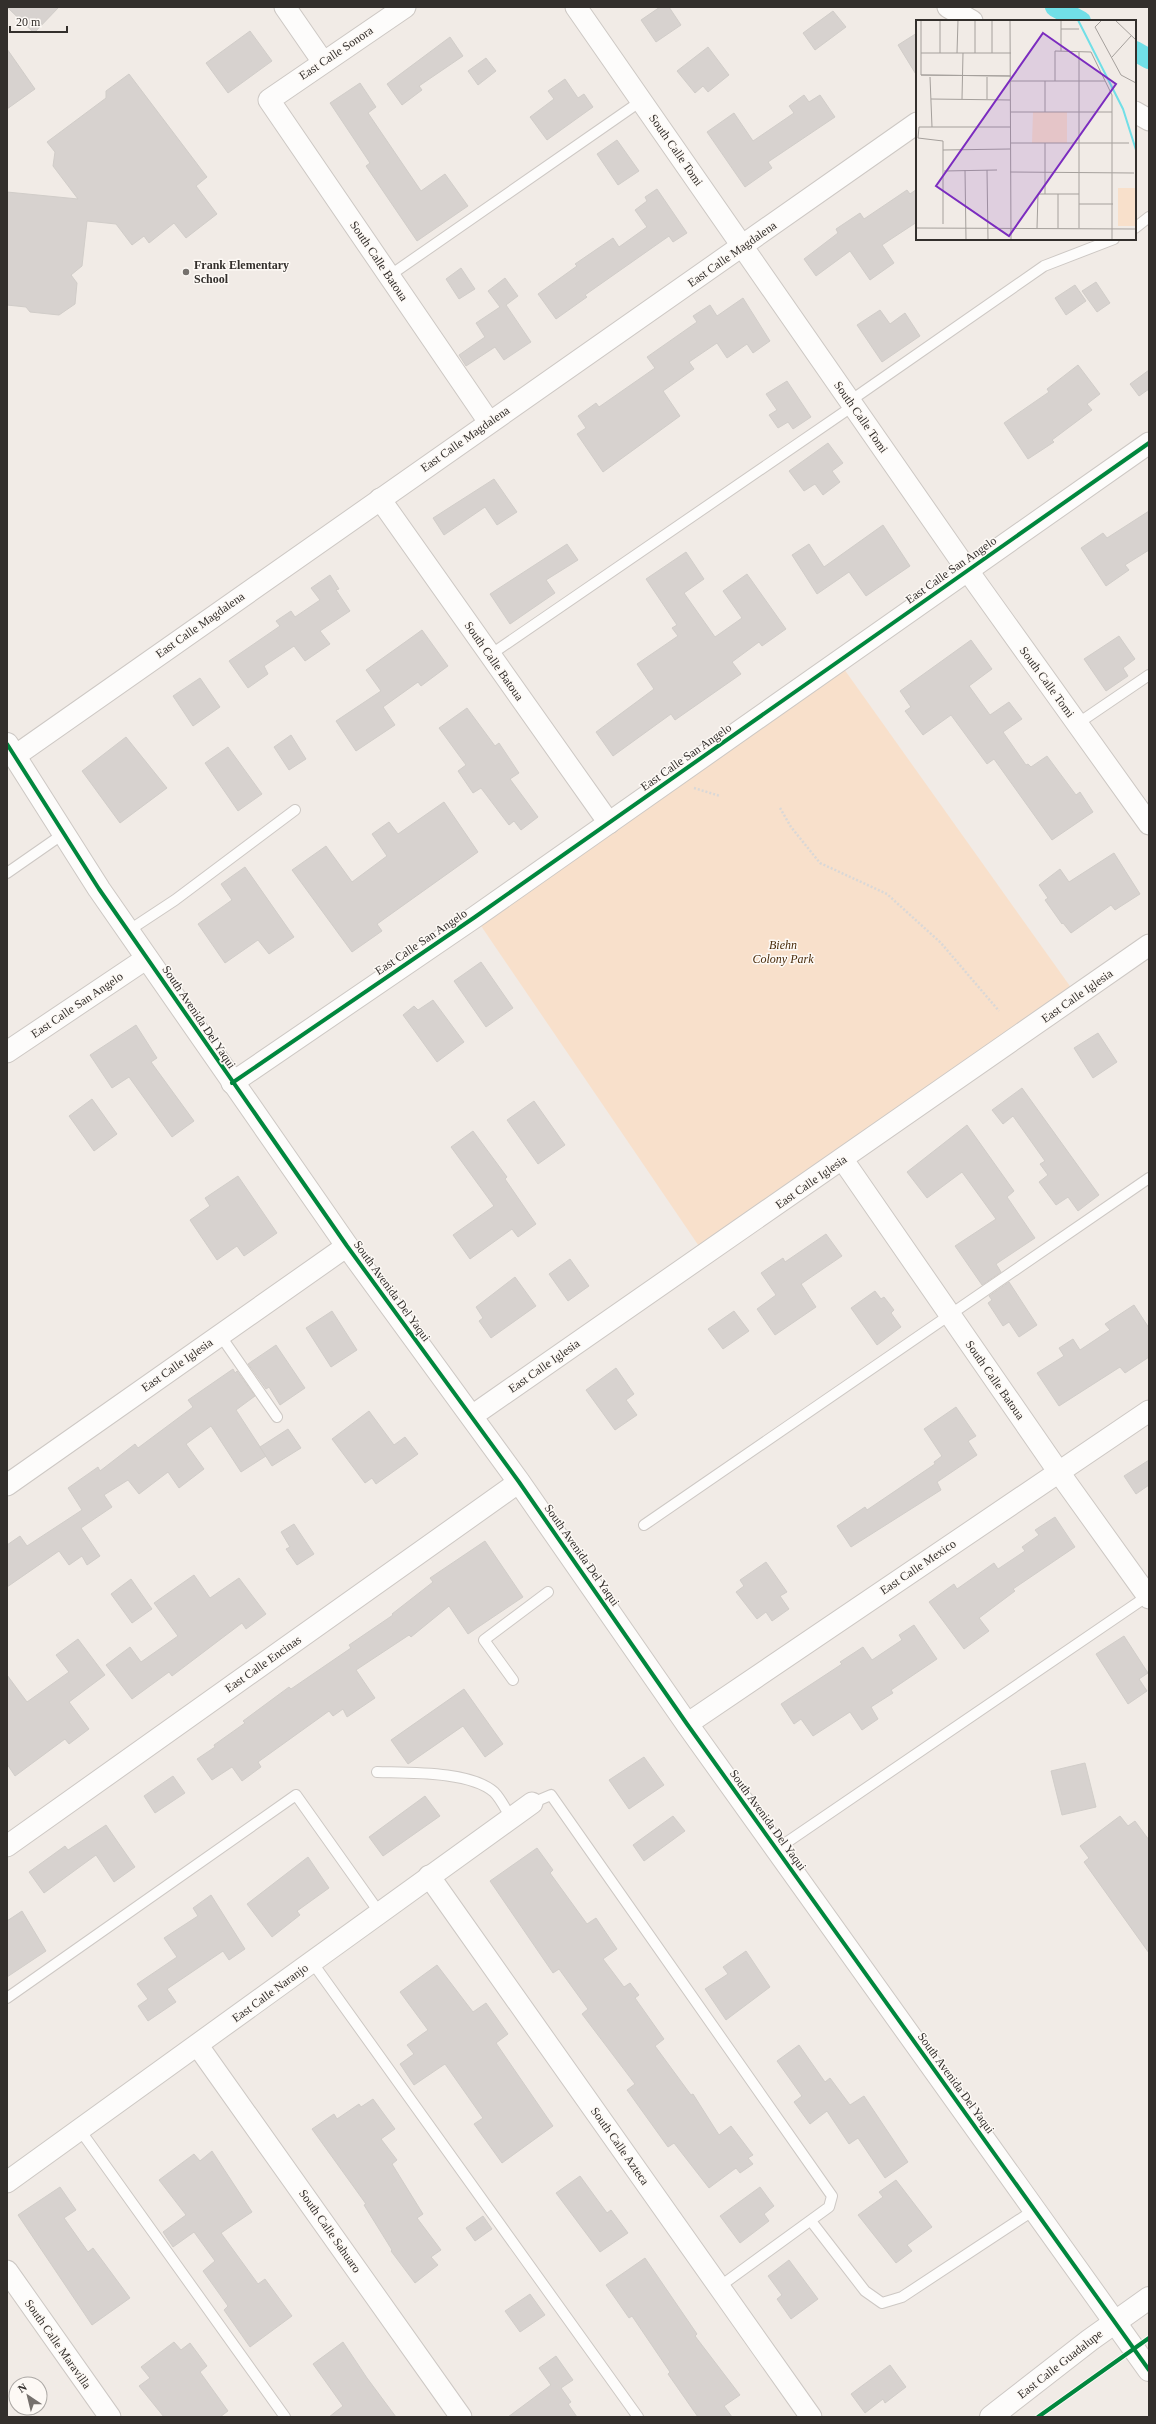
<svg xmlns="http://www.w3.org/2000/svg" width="1156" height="2424" viewBox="0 0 1156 2424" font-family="Georgia,serif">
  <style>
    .green { fill: #f8e0cb }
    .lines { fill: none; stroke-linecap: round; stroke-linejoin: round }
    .canal { stroke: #71dfe7; stroke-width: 20 }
    .building { fill: #d7d2cf; stroke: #d1cdc9 }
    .service-casing { stroke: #cdc8c4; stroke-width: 12 }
    .minor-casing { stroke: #cdc8c4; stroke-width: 23 }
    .tertiary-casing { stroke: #cdc8c4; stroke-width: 24 }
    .secondary-casing { stroke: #cdc8c4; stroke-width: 24 }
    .path { stroke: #dad8d7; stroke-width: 2.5; stroke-dasharray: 2 2; stroke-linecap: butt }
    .service { stroke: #fdfcfb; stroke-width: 10 }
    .minor { stroke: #fdfcfb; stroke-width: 21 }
    .tertiary { stroke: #fdfcfb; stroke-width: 22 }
    .secondary { stroke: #fdfcfb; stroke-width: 22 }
    .cycleway-casing { stroke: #fdf9f5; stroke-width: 6 }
    .cycleway { stroke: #00873e; stroke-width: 4 }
    .poi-dot { fill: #76716d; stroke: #fdf9f5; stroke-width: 1.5 }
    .labels { text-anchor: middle; stroke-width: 3; stroke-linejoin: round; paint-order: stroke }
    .street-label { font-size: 12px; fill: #332f2c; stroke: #fdf9f5 }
    .poi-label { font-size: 12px; font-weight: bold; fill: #332f2c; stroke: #fdf9f5; text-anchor: start }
    .park-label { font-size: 12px; font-style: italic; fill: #482a09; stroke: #fdf9f5 }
    .inset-river { fill: none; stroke: #71dfe7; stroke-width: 2 }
    .inset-road { fill: none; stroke: #a5a09c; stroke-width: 1 }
    .view { fill: #7b2cbf; fill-opacity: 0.15; stroke: #7b2cbf; stroke-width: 2 }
    .inset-edge { fill: none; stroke: #332f2c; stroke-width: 2 }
  </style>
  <rect width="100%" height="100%" fill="#f1ebe6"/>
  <path class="green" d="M839 662 1077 996 705 1255 475 917Z"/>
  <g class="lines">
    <g class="canal">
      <path d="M1055 7 1081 21"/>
      <path d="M1135 51 1149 59"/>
    </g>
  </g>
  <g class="building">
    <path d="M7 7H59L34 33Z"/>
    <path d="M660 7H669L681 25 656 42 641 20Z"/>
    <path d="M833 11 846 27 815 50 803 33Z"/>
    <path d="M250 31 272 61 228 93 206 63Z"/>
    <path d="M917 33V76L898 45Z"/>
    <path d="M450 37 463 56 419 86 422 90 402 105 387 84Z"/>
    <path d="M708 47 729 75 708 92 703 86 695 93 677 71Z"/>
    <path d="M7 49 35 89 7 109Z"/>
    <path d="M486 58 496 71 478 85 468 71Z"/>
    <path d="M129 74 207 177 196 186 217 214 186 238 174 223 149 243 144 236 132 245 116 224 87 221 82 266 71 275 77 283 75 304 59 315 30 312 26 307 7 305V192L78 199 53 166 55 152 47 142 106 98V91Z"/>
    <path d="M565 79 578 98 584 94 593 107 547 140 530 117 554 99 548 91Z"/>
    <path d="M360 83 376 107 368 113 421 191 445 174 468 206 417 241 366 166 370 163 330 103Z"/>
    <path d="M804 95 809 102 820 95 835 117 768 162 772 168 745 187 707 132 734 113 753 141 794 113 789 106Z"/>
    <path d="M617 140 639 171 618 185 597 154Z"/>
    <path d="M657 189 687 233 673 242 669 236 585 295 587 297 556 319 538 294 577 266 575 264 613 238 619 247 647 227 635 210 647 201 645 197Z"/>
    <path d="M917 189V222L882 245 894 263 870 280 850 251 816 276 804 259 838 233 836 229 860 213 864 219 907 190 910 194Z"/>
    <path d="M461 268 475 289 459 299 446 279Z"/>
    <path d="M505 278 518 296 506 305 531 342 504 360 495 347 466 366 459 355 485 337 476 323 500 307 488 291Z"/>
    <path d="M1096 282 1110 303 1097 312 1082 291Z"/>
    <path d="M1075 285 1086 301 1066 315 1055 298Z"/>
    <path d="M743 298 770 341 753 353 747 344 727 358 717 343 689 362 694 369 663 391 680 416 603 472 577 434 586 428 578 416 596 403 599 407 655 368 647 357 697 322 693 316 710 305 717 316Z"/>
    <path d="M880 310 890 324 905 313 920 336 882 362 857 325Z"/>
    <path d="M1078 365 1100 394 1087 404 1092 410 1052 440 1054 442 1028 459 1004 423 1049 392 1047 389Z"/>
    <path d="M1149 370V389L1139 396 1130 384Z"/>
    <path d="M787 381 811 417 793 429 788 422 778 428 769 415 777 410 766 394Z"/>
    <path d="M828 443 843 463 832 471 840 482 823 495 815 484 804 491 789 471Z"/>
    <path d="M494 479 517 512 497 525 485 507 444 535 433 518Z"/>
    <path d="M1149 511V550L1125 565 1129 570 1106 586 1081 548 1103 533 1107 538Z"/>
    <path d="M883 525 910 566 866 596 849 572 817 594 792 555 809 544 824 567Z"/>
    <path d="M567 544 578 560 546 580 555 593 510 624 490 594Z"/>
    <path d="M686 552 704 579 684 593 715 637 742 618 723 591 747 574 786 629 762 646 759 642 732 662 741 674 675 720 671 714 613 756 596 732 654 689 637 664 678 636 672 628 677 625 646 579Z"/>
    <path d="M330 575 339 589 336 590 350 611 320 631 330 644 305 661 294 646 264 666 268 674 248 688 229 661 280 626 276 621 291 611 295 617 320 600 311 588Z"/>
    <path d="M422 630 448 666 421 686 418 682 383 707 395 725 356 751 336 721 381 691 366 670Z"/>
    <path d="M1119 636 1135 659 1123 668 1128 676 1106 691 1084 659Z"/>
    <path d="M971 640 992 669 969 686 990 715 1009 702 1022 719 1003 732 1026 765 1028 764 1031 767 1047 756 1076 795 1080 792 1093 812 1052 840 994 759 987 764 951 715 923 735 905 711 911 707 900 691Z"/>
    <path d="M200 678 220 707 193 726 173 696Z"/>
    <path d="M467 708 495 746 499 743 519 773 510 779 538 817 521 830 514 821 509 825 481 788 473 793 458 771 466 765 439 728Z"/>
    <path d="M291 735 306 759 289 770 274 747Z"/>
    <path d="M126 737 167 788 120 823 82 771Z"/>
    <path d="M228 747 262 794 238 811 205 763Z"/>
    <path d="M444 802 478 852 377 924 382 931 352 952 292 870 326 846 352 882 387 856 372 834 389 822 398 834Z"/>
    <path d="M1114 853 1140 894 1115 910 1111 905 1071 933 1063 923 1062 924 1045 900 1048 898 1039 885 1060 869 1069 882Z"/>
    <path d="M245 867 294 937 269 954 258 940 225 963 198 924 232 900 221 884Z"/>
    <path d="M481 962 513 1008 486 1027 454 981Z"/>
    <path d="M433 1000 464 1042 437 1062 403 1015 414 1006 418 1010Z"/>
    <path d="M136 1025 157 1058 151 1062 194 1121 172 1137 129 1077 112 1088 90 1055Z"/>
    <path d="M1098 1033 1117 1062 1093 1078 1074 1048Z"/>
    <path d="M1022 1088 1099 1195 1078 1211 1068 1197 1056 1205 1039 1182 1048 1175 1040 1164 1045 1161 1013 1116 1003 1124 992 1110Z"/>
    <path d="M92 1099 117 1134 94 1151 69 1116Z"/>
    <path d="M534 1101 565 1145 538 1164 507 1120Z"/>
    <path d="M967 1125 1014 1191 1007 1197 1035 1238 996 1264 1001 1272 982 1285 955 1246 996 1219 962 1172 927 1198 907 1172Z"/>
    <path d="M473 1131 507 1177 505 1179 536 1224 518 1237 512 1229 470 1259 453 1235 494 1206 451 1147Z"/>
    <path d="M238 1176 277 1233 244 1256 237 1246 217 1260 190 1220 210 1206 205 1198Z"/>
    <path d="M826 1234 842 1256 801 1284 816 1307 775 1335 757 1309 776 1295 761 1273 783 1258 785 1262Z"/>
    <path d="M570 1259 589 1286 568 1301 549 1274Z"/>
    <path d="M515 1277 536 1306 491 1338 479 1321 483 1318 476 1307Z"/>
    <path d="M1009 1282 1037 1325 1019 1337 1009 1322 1003 1326 988 1303 992 1300 989 1296Z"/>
    <path d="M875 1291 881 1299 884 1297 894 1310 891 1313 901 1327 877 1345 851 1308Z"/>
    <path d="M1134 1305 1149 1328V1357L1125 1373 1120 1367 1059 1406 1037 1373 1064 1356 1059 1348 1073 1339 1080 1350 1110 1330 1105 1324Z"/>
    <path d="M332 1311 357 1350 331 1367 306 1328Z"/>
    <path d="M734 1311 749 1331 723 1349 708 1329Z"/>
    <path d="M276 1345 305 1388 280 1405 269 1387 266 1389 248 1364Z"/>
    <path d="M616 1368 634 1394 626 1400 637 1415 615 1430 586 1390Z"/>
    <path d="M233 1369 235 1373 237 1371 255 1396 236 1410 266 1456 241 1472 211 1426 186 1444 204 1469 179 1488 168 1472 139 1494 128 1480 104 1495 112 1507 81 1528 100 1556 87 1565 82 1556 69 1565 59 1551 7 1587V1545L20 1536 27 1546 82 1510 68 1488 98 1467 100 1471 135 1444 138 1448 193 1407 188 1400Z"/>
    <path d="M956 1407 976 1436 968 1441 977 1455 937 1482 941 1490 851 1547 837 1526 865 1507 867 1510 935 1464 934 1462 942 1456 924 1429Z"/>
    <path d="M369 1411 394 1445 405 1437 418 1454 376 1484 372 1478 365 1483 332 1439Z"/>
    <path d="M288 1429 301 1448 272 1466 260 1447Z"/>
    <path d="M1149 1460V1485L1136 1494 1124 1476Z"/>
    <path d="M1055 1517 1075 1547 1013 1589 1015 1591 979 1618 989 1631 964 1649 929 1602 954 1584 957 1589 994 1563 998 1569 1025 1551 1022 1547 1039 1535 1035 1530Z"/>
    <path d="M294 1524 314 1554 297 1565 286 1549 290 1547 281 1532Z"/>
    <path d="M485 1541 523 1597 468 1634 449 1606 411 1637 409 1635 356 1670 375 1698 347 1717 343 1709 333 1716 329 1711 258 1762 261 1767 242 1781 232 1767 212 1780 197 1759 215 1747 214 1745 245 1723 243 1721 289 1687 291 1689 351 1648 349 1645 393 1615 392 1614 433 1582 430 1578Z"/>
    <path d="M766 1562 787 1592 780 1596 789 1609 772 1621 766 1612 757 1619 736 1592 744 1586 740 1580Z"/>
    <path d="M194 1575 210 1598 239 1578 266 1614 246 1629 242 1623 172 1676 169 1672 132 1699 106 1665 130 1647 141 1662 178 1636 154 1603Z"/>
    <path d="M131 1579 152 1609 132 1623 111 1594Z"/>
    <path d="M914 1625 937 1659 891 1690 893 1693 871 1707 878 1719 862 1730 850 1712 813 1736 801 1719 794 1724 781 1704 842 1664 840 1662 863 1647 872 1660 902 1640 899 1635Z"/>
    <path d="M1124 1636 1148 1673 1139 1679 1147 1691 1128 1704 1096 1654Z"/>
    <path d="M78 1639 105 1675 69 1702 89 1729 69 1744 65 1739 15 1776 7 1764V1675L27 1702 69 1672 56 1655Z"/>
    <path d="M464 1689 503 1744 485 1757 463 1726 408 1764 391 1740Z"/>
    <path d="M644 1757 664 1785 629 1809 609 1780Z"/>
    <path d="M1085 1763 1096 1807 1062 1815 1051 1771Z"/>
    <path d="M173 1776 185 1793 155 1813 144 1796Z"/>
    <path d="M425 1796 440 1816 383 1856 369 1837Z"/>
    <path d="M673 1816 685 1831 644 1861 633 1845Z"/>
    <path d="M1120 1816 1128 1826 1135 1821 1149 1840V1953L1084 1862 1089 1858 1080 1846Z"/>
    <path d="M106 1825 135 1867 114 1882 96 1855 44 1893 29 1872 65 1846 68 1850Z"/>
    <path d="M537 1848 553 1870 550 1873 587 1924 596 1918 617 1949 603 1959 624 1987 630 1983 639 1995 635 1998 664 2039 655 2046 691 2095 693 2094 719 2135 731 2126 753 2155 748 2158 753 2164 740 2173 736 2168 709 2188 674 2143 668 2147 627 2090 635 2084 582 2014 588 2009 559 1969 553 1973 490 1881Z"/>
    <path d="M308 1857 329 1888 297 1911 300 1915 272 1937 247 1904Z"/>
    <path d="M211 1895 245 1949 229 1960 223 1951 167 1989 176 2002 148 2021 138 2006 148 1999 137 1984 177 1957 164 1938 198 1916 193 1908Z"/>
    <path d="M22 1911 46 1951 7 1977V1921Z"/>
    <path d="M746 1951 770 1987 726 2020 705 1989 728 1974 723 1967Z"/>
    <path d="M437 1965 473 2012 486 2003 508 2034 496 2043 553 2126 502 2163 474 2124 483 2118 445 2064 414 2085 400 2064 414 2054 407 2045 428 2030 400 1992Z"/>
    <path d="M799 2045 825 2082 830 2078 850 2105 864 2096 908 2162 885 2178 858 2138 849 2144 827 2111 810 2124 794 2102 802 2096 777 2061Z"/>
    <path d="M373 2099 395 2129 381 2139 397 2160 392 2164 423 2214 417 2218 441 2250 431 2257 438 2265 415 2283 391 2251 392 2250 364 2205 366 2204 312 2129 334 2114 337 2119 359 2104 361 2107Z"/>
    <path d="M212 2151 252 2212 221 2233 258 2284 265 2279 292 2316 250 2347 224 2310 228 2306 203 2271 215 2261 194 2232 173 2247 163 2232 186 2215 159 2180 194 2154 200 2161Z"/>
    <path d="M580 2176 607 2213 611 2210 628 2233 600 2252 556 2193Z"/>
    <path d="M896 2180 932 2227 907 2245 912 2251 896 2263 858 2215 883 2197 879 2192Z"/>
    <path d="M60 2187 76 2210 64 2218 88 2252 93 2248 130 2298 92 2325 18 2215Z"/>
    <path d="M760 2187 774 2206 764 2214 769 2221 740 2243 720 2216Z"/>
    <path d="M483 2216 492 2229 475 2241 466 2228Z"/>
    <path d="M645 2258 697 2334 695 2336 740 2395 724 2406 732 2417H698L668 2374 670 2372 632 2316 629 2318 606 2285Z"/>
    <path d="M789 2260 818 2299 791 2319 777 2299 782 2295 768 2276Z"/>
    <path d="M530 2294 545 2315 520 2332 505 2311Z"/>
    <path d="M174 2342 181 2350 190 2343 207 2366 200 2372 228 2411 220 2417H164L139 2386 150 2378 141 2367Z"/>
    <path d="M343 2342 367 2378 396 2417H329L343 2406 313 2364Z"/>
    <path d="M556 2356 573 2380 561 2388 571 2402 568 2404 577 2417H508L551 2385 539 2368Z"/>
    <path d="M890 2365 906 2387 885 2403 883 2399 865 2413 851 2394Z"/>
  </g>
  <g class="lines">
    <defs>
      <g id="service">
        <path d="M1135 228 1149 217"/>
        <path d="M389 276 641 101"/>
        <path d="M850 401 1044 266 1114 239"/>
        <path d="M490 655 853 406"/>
        <path d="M1077 724 1149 675"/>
        <path d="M7 873 63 834"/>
        <path d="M128 931 175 900 295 810"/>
        <path d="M220 1335 277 1417"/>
        <path d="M644 1525 1149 1178"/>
        <path d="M513 1680 484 1640 548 1592"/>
        <path d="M377 1772C410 1773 470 1771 494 1792 501 1799 506 1810 511 1818"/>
        <path d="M532 1803 551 1795 832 2196 829 2207 719 2287"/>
        <path d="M777 1849 1149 1595"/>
        <path d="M312 1962 638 2417"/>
        <path d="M7 1998 296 1795 379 1912"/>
        <path d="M80 2130 285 2417"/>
        <path d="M811 2221 865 2291 882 2303 902 2297 1034 2210"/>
      </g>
      <g id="minor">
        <path d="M285 7 323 62"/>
        <path d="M405 7 269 100 489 422"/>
        <path d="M576 7 968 571 1149 824"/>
        <path d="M948 7 972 21"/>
        <path d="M1135 112 1149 120"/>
        <path d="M380 499 609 823"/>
        <path d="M15 756 917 123"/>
        <path d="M7 1052 147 958"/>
        <path d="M232 1083 475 917 1149 443"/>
        <path d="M843 1160 1058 1471 1149 1598"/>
        <path d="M472 1416 1149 945"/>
        <path d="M7 1485 347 1246"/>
        <path d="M687 1724 1149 1411"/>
        <path d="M7 1846 519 1482"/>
        <path d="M429 1876 811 2417"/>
        <path d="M198 2046 461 2417"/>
        <path d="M7 2182 532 1803"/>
        <path d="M7 2271 110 2417"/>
      </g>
      <path id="tertiary" d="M7 744 99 889 347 1246 519 1482 687 1724 1149 2370"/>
      <path id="secondary" d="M991 2417 1090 2340 1149 2298"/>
    </defs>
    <use href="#service" class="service-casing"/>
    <use href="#minor" class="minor-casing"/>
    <use href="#tertiary" class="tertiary-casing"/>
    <use href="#secondary" class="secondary-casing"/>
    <g class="path">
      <path d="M694 788 720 796"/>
      <path d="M780 808 791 827 820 863 887 894 941 943 999 1011"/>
    </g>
    <use href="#service" class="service"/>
    <use href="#minor" class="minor"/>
    <use href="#tertiary" class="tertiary"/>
    <use href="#secondary" class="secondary"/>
    <defs>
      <g id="cycleway">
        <path d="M7 744 99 889 347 1246 519 1482 687 1724 1149 2370"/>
        <path d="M232 1083 475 917 1149 443"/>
        <path d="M1038 2417 1149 2338"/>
      </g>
    </defs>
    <use href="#cycleway" class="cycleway-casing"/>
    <use href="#cycleway" class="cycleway"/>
  </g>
  <circle class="poi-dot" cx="186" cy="272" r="4"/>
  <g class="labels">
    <g class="street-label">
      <text transform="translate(336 53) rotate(-34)" y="4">East Calle Sonora</text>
      <text transform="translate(676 150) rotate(55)" y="4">South Calle Tomi</text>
      <text transform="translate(732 254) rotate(-35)" y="4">East Calle Magdalena</text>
      <text transform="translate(379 261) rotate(56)" y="4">South Calle Batoua</text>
      <text transform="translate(861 417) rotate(55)" y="4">South Calle Tomi</text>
      <text transform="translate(465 439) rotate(-35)" y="4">East Calle Magdalena</text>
      <text transform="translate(951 570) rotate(-35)" y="4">East Calle San Angelo</text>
      <text transform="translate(200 625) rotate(-35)" y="4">East Calle Magdalena</text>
      <text transform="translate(494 661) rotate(55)" y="4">South Calle Batoua</text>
      <text transform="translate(1047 682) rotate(54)" y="4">South Calle Tomi</text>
      <text transform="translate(686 757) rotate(-35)" y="4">East Calle San Angelo</text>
      <text transform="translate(421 942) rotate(-34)" y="4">East Calle San Angelo</text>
      <text transform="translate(1077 996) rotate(-35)" y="4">East Calle Iglesia</text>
      <text transform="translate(77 1005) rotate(-34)" y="4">East Calle San Angelo</text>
      <text transform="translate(199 1017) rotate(56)" y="4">South Avenida Del Yaqui</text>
      <text transform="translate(811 1182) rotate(-35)" y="4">East Calle Iglesia</text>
      <text transform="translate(392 1291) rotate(54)" y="4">South Avenida Del Yaqui</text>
      <text transform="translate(177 1365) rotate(-35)" y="4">East Calle Iglesia</text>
      <text transform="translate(544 1366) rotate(-35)" y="4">East Calle Iglesia</text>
      <text transform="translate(995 1380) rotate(55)" y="4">South Calle Batoua</text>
      <text transform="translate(582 1555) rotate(55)" y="4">South Avenida Del Yaqui</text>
      <text transform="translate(918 1567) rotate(-34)" y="4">East Calle Mexico</text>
      <text transform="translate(263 1664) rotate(-35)" y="4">East Calle Encinas</text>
      <text transform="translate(768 1820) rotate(54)" y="4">South Avenida Del Yaqui</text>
      <text transform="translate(270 1993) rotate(-36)" y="4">East Calle Naranjo</text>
      <text transform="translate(956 2083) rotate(54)" y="4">South Avenida Del Yaqui</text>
      <text transform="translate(620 2146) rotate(55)" y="4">South Calle Azteca</text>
      <text transform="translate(330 2231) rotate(55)" y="4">South Calle Sahuaro</text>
      <text transform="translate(58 2344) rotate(55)" y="4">South Calle Maravilla</text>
      <text transform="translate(1060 2364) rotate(-38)" y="4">East Calle Guadalupe</text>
    </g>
    <g class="poi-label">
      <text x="194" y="269">Frank Elementary<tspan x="194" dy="14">School</tspan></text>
    </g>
    <g class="park-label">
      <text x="783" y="949">Biehn<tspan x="783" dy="14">Colony Park</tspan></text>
    </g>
  </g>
  <g transform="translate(916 20)">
    <rect width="220" height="220" fill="#f1ebe6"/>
    <path d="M117 92H151V123H116ZM202 168H220V206H202Z" fill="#f8e0cb"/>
    <path class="inset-river" d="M162 0 207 89 220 130"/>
    <path class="inset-road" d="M59 0V33M76 0V33M94 0 95 220M145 0V31M186 0 179 7 205 55 220 63M199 0 220 20M145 9H163M163 32V208M5 33H95M24 33V0M41 33 42 0M196 37 215 16M5 55 94 56M5 55 95 56M5 55V0M14 57 16 107M95 61H189M129 61V92M139 61V31L175 32 196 75V220M15 79 94 80M46 79 47 33M71 79V57M94 92H196M94 123H213M129 123V174M27 130 94 129M49 150 50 220M71 150 72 220M28 151 81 150M94 152 218 153M142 174V208M163 184H197M27 204V121L2 118 3 107H94M0 208 220 209M121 208 122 174H163"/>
    <path class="view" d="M127 13 200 64 93 216 20 166Z"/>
    <rect width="220" height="220" class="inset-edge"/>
  </g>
  <rect width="1156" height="2424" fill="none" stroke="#332f2c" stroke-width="16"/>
  <g transform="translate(28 2396) rotate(325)"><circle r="19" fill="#fdf9f5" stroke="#aca8a5"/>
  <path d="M0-3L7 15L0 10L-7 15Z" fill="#76716d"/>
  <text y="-6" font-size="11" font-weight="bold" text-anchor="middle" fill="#332f2c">N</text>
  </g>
  <path d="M10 26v6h57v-6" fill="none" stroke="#332f2c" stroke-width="2"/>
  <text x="16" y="26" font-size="12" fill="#332f2c" stroke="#fdf9f5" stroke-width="3" paint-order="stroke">20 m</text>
</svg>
